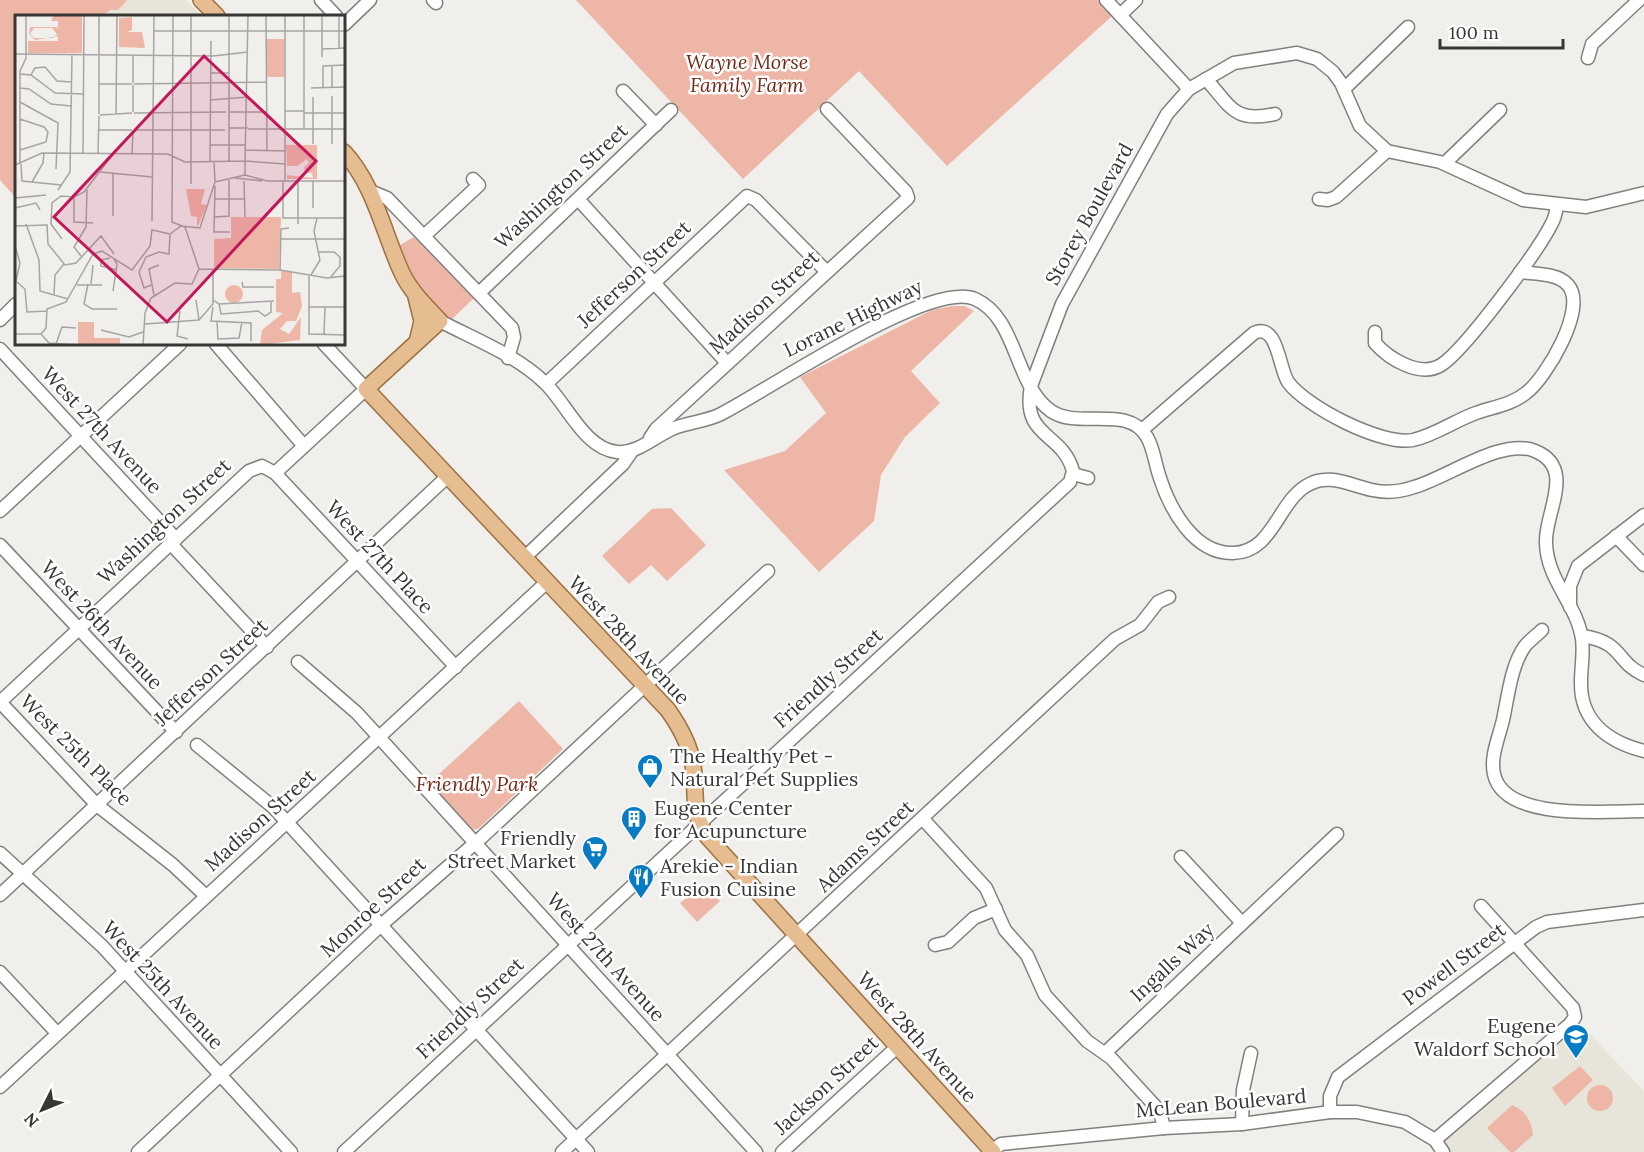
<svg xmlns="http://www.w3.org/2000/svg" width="1644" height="1152" viewBox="0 0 1644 1152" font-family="Lora,serif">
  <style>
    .built { fill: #e7e4d9 }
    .green { fill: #eeb6a7 }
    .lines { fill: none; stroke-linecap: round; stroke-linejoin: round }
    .minor-casing { stroke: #80807d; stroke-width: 15 }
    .major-casing { stroke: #9d7242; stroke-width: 18 }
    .minor { stroke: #fff; stroke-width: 12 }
    .major { stroke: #e5bd91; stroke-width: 15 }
    .labels { text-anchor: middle; stroke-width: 5; stroke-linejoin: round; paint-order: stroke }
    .park-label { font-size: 20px; font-style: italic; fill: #752814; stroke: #fff }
    .street-label { font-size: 20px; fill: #383736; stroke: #fff }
    .poi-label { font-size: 20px; fill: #383736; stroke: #fff; text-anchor: start }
    .inset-road { fill: none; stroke: #a6a5a3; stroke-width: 1.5 }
    .view { fill: #c2185b; fill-opacity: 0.15; stroke: #c2185b; stroke-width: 3 }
    .inset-edge { fill: none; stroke: #383736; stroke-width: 3 }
  </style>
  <rect width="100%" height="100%" fill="#f0efec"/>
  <g class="built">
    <path d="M0 0H186L201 16H16V198L0 180Z"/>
    <path d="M1579 1023 1644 1091V1152H1450L1444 1144 1447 1137Z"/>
  </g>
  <g class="green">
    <path d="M0 0H127L118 10H110L103 16H16V198L0 180Z"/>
    <path d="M576 0H1098L1112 16 947 166 859 71 743 179Z"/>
    <path d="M414 237 474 298 451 320C421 296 414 280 400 245Z"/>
    <path d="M952 306H965L974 311 911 371 940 403 905 437 881 475 874 521 819 572 724 470 785 451 826 413 800 377 932 310Z"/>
    <path d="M671 508 706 545 667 581 651 565 629 584 602 556 652 509Z"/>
    <path d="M519 701 563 749 478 829 472 830 428 784Z"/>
    <path d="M704 885 720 901 697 922 680 903Z"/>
    <path d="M1580 1066 1593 1080 1565 1106 1552 1088Z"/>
    <circle cx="1600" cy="1098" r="13"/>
    <path d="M1512 1105C1526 1111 1531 1120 1533 1135L1514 1152H1510L1487 1128Z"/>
  </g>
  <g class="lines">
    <defs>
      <g id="minor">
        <path d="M321 0 336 16"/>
        <path d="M433 0 436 3"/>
        <path d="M1106 0 1189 89"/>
        <path d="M1120 15 1136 0"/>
        <path d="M344 25 370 0"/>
        <path d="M1588 58 1592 44 1639 0"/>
        <path d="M1206 79C1231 107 1234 123 1275 114"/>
        <path d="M1344 89 1408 27"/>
        <path d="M623 91 656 125"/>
        <path d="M1445 163 1500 110"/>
        <path d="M370 191 387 198 512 328 514 337 508 358"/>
        <path d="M578 199 727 363"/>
        <path d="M1319 199 1328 200 1336 197 1387 151"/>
        <path d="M424 236 479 185 473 179"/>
        <path d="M479 293 671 110"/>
        <path d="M0 320 16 304"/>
        <path d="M440 321C474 339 516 355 544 382 566 402 584 449 617 452 637 454 654 437 672 429 688 422 705 422 721 414 767 391 930 279 975 299 1018 318 1014 385 1051 411 1079 430 1128 404 1147 437 1154 449 1155 464 1160 478 1170 509 1194 554 1233 553 1273 552 1277 504 1306 486 1328 472 1349 485 1372 490 1386 493 1400 492 1414 487 1447 478 1502 437 1535 451 1577 468 1544 514 1546 543 1547 581 1577 604 1582 639 1584 653 1581 667 1581 682 1580 721 1608 742 1644 751"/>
        <path d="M1375 332V343C1389 359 1420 378 1441 365 1464 351 1539 250 1552 223 1555 218 1556 212 1557 206"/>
        <path d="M216 344 304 446"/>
        <path d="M0 349 176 539"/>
        <path d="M546 384 747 196 756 200 826 271"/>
        <path d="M1142 430 1254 333C1278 322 1279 369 1288 382 1306 407 1382 446 1413 440 1435 435 1454 421 1476 413 1493 407 1511 405 1526 393 1546 378 1588 308 1568 285 1558 273 1534 274 1520 272"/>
        <path d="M650 438 656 429 908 198 906 192 827 109"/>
        <path d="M275 473 456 667"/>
        <path d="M1073 474 1088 478"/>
        <path d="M0 511 180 344"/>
        <path d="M1616 536 1644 565"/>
        <path d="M171 544 267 647"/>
        <path d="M0 545 176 732"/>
        <path d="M524 558 623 464 632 451"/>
        <path d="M1570 607V586L1578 566 1644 515"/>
        <path d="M1542 630C1537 635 1530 640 1525 646 1511 665 1508 697 1503 720 1499 737 1490 757 1494 774 1504 822 1607 811 1644 811"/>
        <path d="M1582 636C1624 642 1615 662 1644 675"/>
        <path d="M298 662 357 713 756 1152"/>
        <path d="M197 745 273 807 588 1152"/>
        <path d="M923 819 986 888 1005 930 1027 955 1045 995 1087 1041 1111 1058 1156 1107 1161 1116 1164 1128"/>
        <path d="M0 853 102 946 291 1152"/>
        <path d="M1181 857 1242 923"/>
        <path d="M0 895 448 476"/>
        <path d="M206 896 173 865 97 805 0 702 249 471 262 466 275 473 366 389 324 344"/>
        <path d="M935 945 948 942 974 918 996 909"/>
        <path d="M0 972 57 1033"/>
        <path d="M1105 1053 1337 834"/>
        <path d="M0 1087 547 582"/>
        <path d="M1330 1112V1096L1338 1077 1536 927 1547 922 1644 910"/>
        <path d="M1242 1124 1243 1090 1251 1053"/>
        <path d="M1435 1140 1570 1024 1575 1017 1573 1008 1481 906"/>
        <path d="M992 1151 1001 1144 1164 1128 1242 1124 1330 1112H1357L1405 1122 1435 1140 1443 1152"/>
        <path d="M138 1152 380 926 482 837 768 571"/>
        <path d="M344 1152 1070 482 1073 471C1062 431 1021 439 1031 386L1062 304 1167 114 1189 89 1234 63 1297 53 1317 59 1333 72 1341 83 1360 126 1387 151 1440 162 1523 200 1586 207 1644 193"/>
        <path d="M562 1152 1115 639 1140 625 1158 602 1169 597"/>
        <path d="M782 1152 897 1047"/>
      </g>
      <g id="major">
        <path d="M201 0 217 16"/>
        <path d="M344 152C375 186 383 232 402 273 411 292 426 306 440 321L366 389 668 710C680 727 690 745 693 765 697 792 691 808 705 834L993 1152"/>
        <path d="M416 297 422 321 417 342"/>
      </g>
    </defs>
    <use href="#minor" class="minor-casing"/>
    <use href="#major" class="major-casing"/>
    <use href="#minor" class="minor"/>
    <use href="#major" class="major"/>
  </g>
  <defs>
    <symbol id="shop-pin" viewBox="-11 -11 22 30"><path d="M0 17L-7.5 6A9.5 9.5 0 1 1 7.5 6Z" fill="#087bc5" stroke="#fff"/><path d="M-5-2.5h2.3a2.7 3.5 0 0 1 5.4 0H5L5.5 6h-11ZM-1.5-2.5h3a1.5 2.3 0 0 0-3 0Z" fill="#fff"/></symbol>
    <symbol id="building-pin" viewBox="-11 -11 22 30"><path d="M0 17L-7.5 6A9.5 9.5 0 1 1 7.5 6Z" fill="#087bc5" stroke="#fff"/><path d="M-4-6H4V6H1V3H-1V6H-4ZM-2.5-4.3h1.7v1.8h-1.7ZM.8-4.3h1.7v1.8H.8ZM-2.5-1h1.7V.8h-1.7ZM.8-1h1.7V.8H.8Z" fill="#fff"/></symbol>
    <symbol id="supermarket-pin" viewBox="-11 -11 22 30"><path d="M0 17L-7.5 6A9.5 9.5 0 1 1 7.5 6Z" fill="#087bc5" stroke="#fff"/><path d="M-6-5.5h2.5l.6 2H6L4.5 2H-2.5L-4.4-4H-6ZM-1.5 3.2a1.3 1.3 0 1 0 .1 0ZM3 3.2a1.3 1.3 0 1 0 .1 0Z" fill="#fff"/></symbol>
    <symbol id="restaurant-pin" viewBox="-11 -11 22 30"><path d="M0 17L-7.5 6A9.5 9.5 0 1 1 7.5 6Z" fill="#087bc5" stroke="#fff"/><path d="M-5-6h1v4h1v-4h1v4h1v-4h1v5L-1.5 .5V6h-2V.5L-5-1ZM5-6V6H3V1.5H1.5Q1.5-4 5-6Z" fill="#fff"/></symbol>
    <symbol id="school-pin" viewBox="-11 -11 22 30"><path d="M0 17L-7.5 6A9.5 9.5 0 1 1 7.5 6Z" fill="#087bc5" stroke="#fff"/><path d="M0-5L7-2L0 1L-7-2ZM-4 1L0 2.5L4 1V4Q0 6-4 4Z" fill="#fff"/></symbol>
  </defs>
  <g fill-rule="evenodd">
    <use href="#shop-pin" x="635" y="752" width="30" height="40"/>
    <use href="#building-pin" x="619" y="804" width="30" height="40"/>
    <use href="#supermarket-pin" x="580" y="834" width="30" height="40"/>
    <use href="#restaurant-pin" x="626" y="862" width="30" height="40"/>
    <use href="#school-pin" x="1561" y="1022" width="30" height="40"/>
  </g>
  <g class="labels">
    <g class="park-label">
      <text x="747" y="69">Wayne Morse<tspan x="747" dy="23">Family Farm</tspan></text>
      <text x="477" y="791">Friendly Park</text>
    </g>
    <g class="street-label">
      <text transform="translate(561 186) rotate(-43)" y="7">Washington Street</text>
      <text transform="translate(1089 214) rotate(-61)" y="7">Storey Boulevard</text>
      <text transform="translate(634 274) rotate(-43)" y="7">Jefferson Street</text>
      <text transform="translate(764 302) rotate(-43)" y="7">Madison Street</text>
      <text transform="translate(853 318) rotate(-26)" y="7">Lorane Highway</text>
      <text transform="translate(102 430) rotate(47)" y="7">West 27th Avenue</text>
      <text transform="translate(164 521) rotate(-43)" y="7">Washington Street</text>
      <text transform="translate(380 557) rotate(47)" y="7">West 27th Place</text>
      <text transform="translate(102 625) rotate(47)" y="7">West 26th Avenue</text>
      <text transform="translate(629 640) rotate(47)" y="7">West 28th Avenue</text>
      <text transform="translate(211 672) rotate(-43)" y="7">Jefferson Street</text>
      <text transform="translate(828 678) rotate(-42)" y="7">Friendly Street</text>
      <text transform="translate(76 750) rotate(45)" y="7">West 25th Place</text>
      <text transform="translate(260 820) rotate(-42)" y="7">Madison Street</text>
      <text transform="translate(865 846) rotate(-43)" y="7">Adams Street</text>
      <text transform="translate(373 907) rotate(-43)" y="7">Monroe Street</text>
      <text transform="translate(606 957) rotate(48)" y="7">West 27th Avenue</text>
      <text transform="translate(1172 962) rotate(-43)" y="7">Ingalls Way</text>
      <text transform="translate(1454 964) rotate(-37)" y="7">Powell Street</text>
      <text transform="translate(163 985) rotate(47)" y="7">West 25th Avenue</text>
      <text transform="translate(470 1008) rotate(-43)" y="7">Friendly Street</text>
      <text transform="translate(917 1037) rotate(48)" y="7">West 28th Avenue</text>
      <text transform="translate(826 1085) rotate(-43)" y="7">Jackson Street</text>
      <text transform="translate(1221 1103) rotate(-5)" y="7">McLean Boulevard</text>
    </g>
    <g class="poi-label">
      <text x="670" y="763">The Healthy Pet -<tspan x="670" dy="23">Natural Pet Supplies</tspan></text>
      <text x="654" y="815">Eugene Center<tspan x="654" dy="23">for Acupuncture</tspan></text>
      <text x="576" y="845" text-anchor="end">Friendly<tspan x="576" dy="23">Street Market</tspan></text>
      <text x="660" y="873">Arekie - Indian<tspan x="660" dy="23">Fusion Cuisine</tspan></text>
      <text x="1556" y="1033" text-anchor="end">Eugene<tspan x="1556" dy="23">Waldorf School</tspan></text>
    </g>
  </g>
  <g transform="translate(15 15)">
    <rect width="330" height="330" fill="#f0efec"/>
    <path d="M39 0H67V38H13V26H43V21L20 25 14 19 15 12H42L43 15V6H36ZM19 13H37L42 19 38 23H19L15 19ZM117 2V15L112 17H127L130 33 104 32V3ZM252 24H269V62H252ZM271 130H302V164H272V160L298 163 297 158H290L289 152 294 148 292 144 282 151H272ZM171 174H190L186 189 192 190 182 213V202L176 201ZM216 202H266L264 254 199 253V224L216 223ZM266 256 277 257V278L285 277 287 291 281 306H272L265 314 274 319 286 302 285 325 245 330 247 315 268 298 261 297V264H266ZM210 279a9 9 0 1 1 18 0a9 9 0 1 1-18 0ZM63 307H79V323H105V330H63Z" fill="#eeb6a7" fill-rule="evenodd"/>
    <path class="inset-road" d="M214 0V147M233 0 230 146 270 149M251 0 252 136M270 0V166M289 0V114M324 0V33M139 16H330M307 34 330 33M0 39 198 41 233 37M307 42V0M317 50V72M195 58H214M5 59 16 60 40 78 69 79M16 60 20 53 30 52 42 66 57 67M118 68V40M84 69H117M119 69 251 67M5 73 14 74 36 89 56 91M296 73 330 72M308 73V51L330 50M317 81V129M298 82V129M195 85 233 82M5 87 43 108 41 154M270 96H289M118 97V70M214 97H251M119 98 211 97M289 98H330M84 99V0M85 100 117 98M101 100 102 0M5 104 29 112 33 117 31 127 5 135M214 113H233M233 114H330M84 115H117M119 115H210M195 130H230M230 135 270 136M68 138 69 0M83 138 84 101M117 138 118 116M195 147 196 26M5 149V56L11 43V0M6 149 7 166 46 170M0 150 27 138 153 139 170 147 230 146V160L252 166H330M85 157 137 162M98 158V201M220 163 247 166M229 166 230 202M268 166V203H330M283 166V209M298 166V193M17 167 28 148 29 138M200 167 230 160M176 169V0M200 171 199 217H215M43 175 55 157 57 40M59 182V207L78 208M0 183 31 180M200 184H229M0 193 21 188 25 195M200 202 214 201V165M137 206 139 0M11 209 24 245 25 276 53 284M36 209 37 188 46 181 59 182 69 177 99 138M36 209 47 224M32 210 33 229 50 250 61 248 86 221 99 239M0 211 33 210M265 224H330M0 231 5 248 0 270M304 237H319L325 242V251L315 263M66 241 59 232 71 212 72 175M95 243 86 245V251L102 255M184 254 265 255 312 263 330 261M265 255 266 214 274 213M294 260V319L330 320M296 260 305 245 299 216 302 203M2 267 10 274 12 297 32 296M227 267 228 272H259M73 269 69 289 77 294H102M76 269 78 250M62 270H87M136 270 129 273 124 257 131 242 144 237 154 239 155 219M98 276 102 249 99 244M39 279 40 260 49 249M139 280 134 254 144 250M181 285 184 305M198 285 204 289 206 299 243 296 250 301 256 297V286M204 289 259 286M198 292 196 306 236 308V326M294 292H330M165 296 162 321 173 324M202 307 203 324 224 323 227 307M130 309 184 305 198 289V254M86 315 114 322 128 317M0 319H26M26 319 31 313 32 294 51 287 78 239 87 236 117 255 135 231 137 215 155 219 166 211 185 213 200 167 199 147M26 319 34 328 59 330M309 320 310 292M41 329 47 312 61 313M128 330 130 298 136 283 160 268 177 269 184 254 170 212 157 207 158 0"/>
    <path class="view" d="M189 41 301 146 152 307 39 202Z"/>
    <rect width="330" height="330" class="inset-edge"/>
  </g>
  <g transform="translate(42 1110) rotate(227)" stroke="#ffffff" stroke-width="4.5" paint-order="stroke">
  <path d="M0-4.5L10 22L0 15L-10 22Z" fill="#383736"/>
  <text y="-9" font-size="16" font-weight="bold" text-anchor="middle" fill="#383736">N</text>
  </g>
  <path d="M1440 39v9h123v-9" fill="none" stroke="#383736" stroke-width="3"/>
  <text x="1449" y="39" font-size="18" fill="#383736" stroke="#ffffff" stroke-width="4.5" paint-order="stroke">100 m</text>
</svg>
